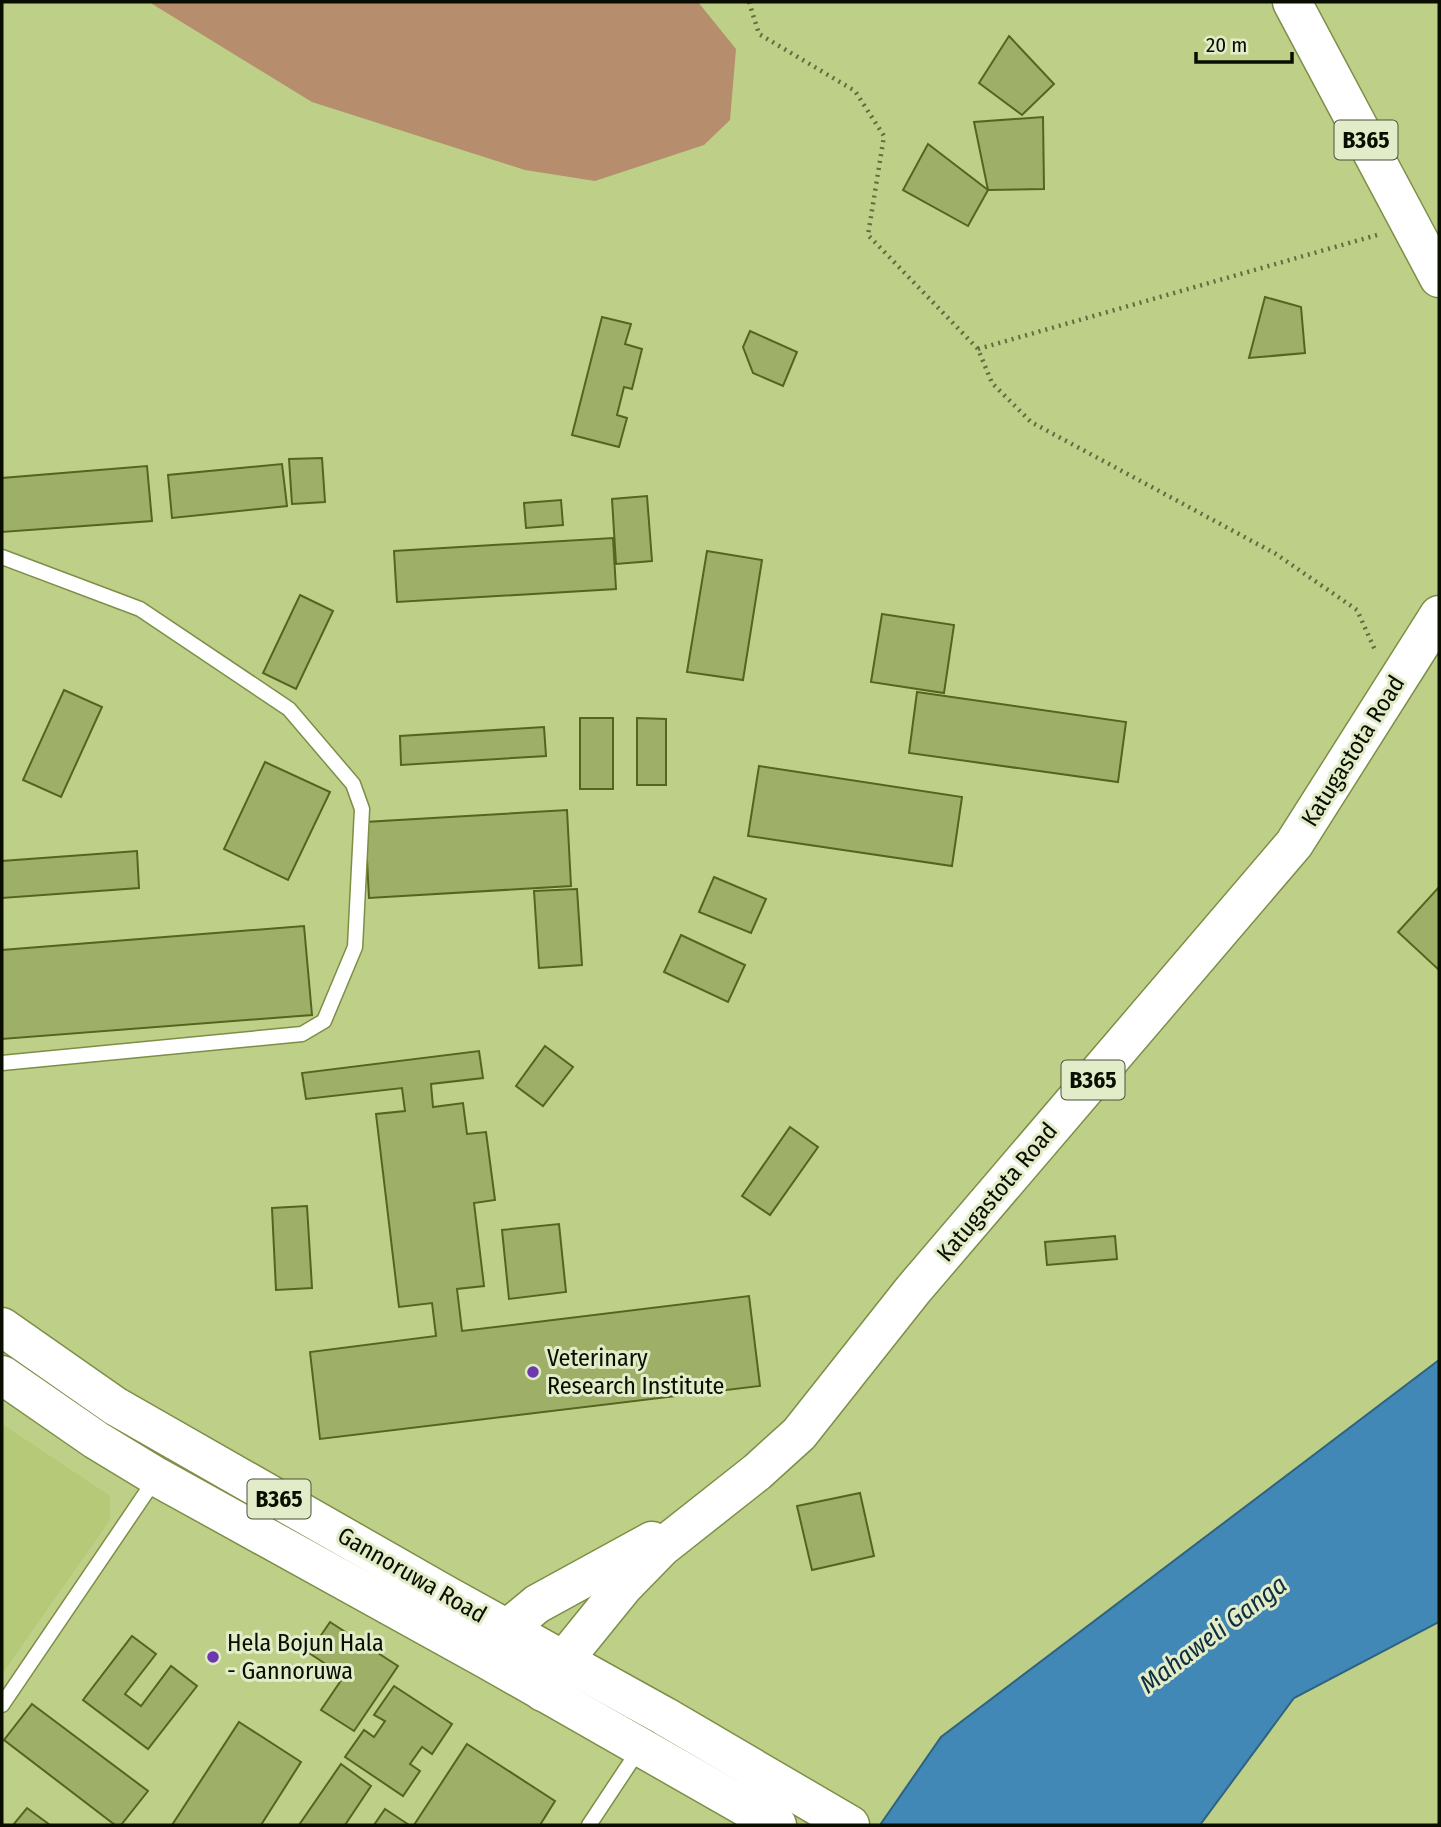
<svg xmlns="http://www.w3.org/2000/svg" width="1441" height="1827" viewBox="0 0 1441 1827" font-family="'Fira Sans Condensed',sans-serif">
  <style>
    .built { fill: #b5c978 }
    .green { fill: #b68d6d }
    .water { fill: #4188b6; stroke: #30637f; stroke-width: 2 }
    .building { fill: #9eb068; stroke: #56651b; stroke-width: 2 }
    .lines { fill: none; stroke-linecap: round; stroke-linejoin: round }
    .service-casing { stroke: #7d8e47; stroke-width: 17 }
    .primary-casing { stroke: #7d8e47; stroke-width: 41 }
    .path { stroke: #616c41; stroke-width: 4.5; stroke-dasharray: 2 5; stroke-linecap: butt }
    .service { stroke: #fff; stroke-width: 14 }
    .primary { stroke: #fff; stroke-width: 38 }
    .poi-dot { fill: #6d37ae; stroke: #e2ecc8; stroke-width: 2.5 }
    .labels { text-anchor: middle; stroke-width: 6; stroke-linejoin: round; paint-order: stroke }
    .shield { fill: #e2ecc8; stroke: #4a513c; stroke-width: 2 }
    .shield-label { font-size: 23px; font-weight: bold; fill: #090e00 }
    .street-label { font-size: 24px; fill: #090e00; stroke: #e2ecc8 }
    .poi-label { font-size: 24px; fill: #090e00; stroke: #e2ecc8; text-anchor: start }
    .water-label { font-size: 26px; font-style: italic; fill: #0e2d41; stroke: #e2ecc8 }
  </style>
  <rect width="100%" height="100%" fill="#bed087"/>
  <path class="built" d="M2 1424 110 1496V1520L2 1674Z"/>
  <path class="green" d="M149 2H698L736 49 730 120 704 145 595 181 525 170 312 102Z"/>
  <path class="water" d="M1439 1360V1622L1294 1698 1200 1825H880L941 1737Z"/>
  <g class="building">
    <path d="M1009 36 1054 84 1022 115 979 83Z"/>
    <path d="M1043 117 1044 189 988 190 974 122Z"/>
    <path d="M928 144 988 190 968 226 903 190Z"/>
    <path d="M1265 297 1301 307 1305 353 1249 358Z"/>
    <path d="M602 317 631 324 625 344 642 349 632 389 624 387 617 415 627 418 619 447 572 435Z"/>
    <path d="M750 331 797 352 783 386 753 373 743 347Z"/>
    <path d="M322 458 325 502 292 504 289 459Z"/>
    <path d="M282 464 287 506 172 518 168 475Z"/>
    <path d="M147 466 152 521 2 532V478Z"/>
    <path d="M647 496 652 561 616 564 612 499Z"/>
    <path d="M561 500 563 525 526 528 524 503Z"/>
    <path d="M613 538 616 589 397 602 394 551Z"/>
    <path d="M707 551 762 560 743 680 687 672Z"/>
    <path d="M300 595 333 611 296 689 263 673Z"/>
    <path d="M882 614 954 625 944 693 871 682Z"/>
    <path d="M64 690 102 707 61 797 23 780Z"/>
    <path d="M917 692 1126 722 1118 782 909 753Z"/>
    <rect x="580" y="718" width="33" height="71"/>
    <path d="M637 718 666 719V785H637Z"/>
    <path d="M544 727 546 756 401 765 400 736Z"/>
    <path d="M265 762 330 792 288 880 224 849Z"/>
    <path d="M759 766 962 797 952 866 748 836Z"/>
    <path d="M567 810 571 886 369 898 365 822Z"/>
    <path d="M137 851 139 888 2 898V861Z"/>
    <path d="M714 877 766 899 751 933 699 912Z"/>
    <path d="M1439 887V970L1398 932Z"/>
    <path d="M577 889 582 965 539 968 534 891Z"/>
    <path d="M304 926 312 1015 2 1039V950Z"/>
    <path d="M681 935 745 965 728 1002 664 972Z"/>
    <path d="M545 1046 573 1067 543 1106 516 1086Z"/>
    <path d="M479 1051 483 1078 431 1084 433 1107 463 1103 467 1134 486 1132 495 1200 474 1203 484 1286 457 1289 462 1331 749 1296 760 1386 320 1439 310 1352 436 1336 432 1303 399 1307 376 1114 405 1111 402 1088 306 1099 302 1073Z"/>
    <path d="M790 1127 818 1147 770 1215 742 1196Z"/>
    <path d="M307 1206 312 1288 276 1290 272 1208Z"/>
    <path d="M559 1224 566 1292 509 1299 502 1230Z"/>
    <path d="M1115 1236 1117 1259 1047 1265 1045 1242Z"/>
    <path d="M860 1493 874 1556 812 1570 797 1506Z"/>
    <path d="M330 1622 398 1666 354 1731 321 1710 344 1676 309 1653Z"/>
    <path d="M132 1636 156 1654 125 1694 141 1706 171 1666 197 1686 148 1749 83 1700Z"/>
    <path d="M394 1686 452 1724 432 1754 422 1747 410 1764 420 1771 403 1796 345 1757 364 1730 374 1737 385 1721 374 1715Z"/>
    <path d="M32 1704 148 1791 121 1825H115L4 1740Z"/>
    <path d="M239 1722 301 1762 261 1825H172Z"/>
    <path d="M467 1744 555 1801 540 1825H414Z"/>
    <path d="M341 1764 371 1786 345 1825H299Z"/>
    <path d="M27 1808 50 1825H13Z"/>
    <path d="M385 1809 409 1825H374Z"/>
  </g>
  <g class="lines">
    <defs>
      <g id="service">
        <path d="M2 557 140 609 289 709 353 784 362 809 355 947 324 1021 302 1034 2 1063"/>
        <path d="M2 1705 156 1478"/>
        <path d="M589 1825 640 1748"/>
      </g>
      <g id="primary">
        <path d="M1292 2 1439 278"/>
        <path d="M2 1327 115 1406 446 1595 664 1716 850 1825"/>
        <path d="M2 1375 96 1440 157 1477 488 1660 777 1825"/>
        <path d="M496 1648 507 1629 537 1604 652 1541"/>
        <path d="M543 1692 563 1661 623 1587 662 1547 757 1472 799 1434 913 1290 1294 844 1439 615"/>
      </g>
    </defs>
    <use href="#service" class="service-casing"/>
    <use href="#primary" class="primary-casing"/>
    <g class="path">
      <path d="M749 2 759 34 855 91 884 136 868 235 978 349 992 383 1031 422 1276 554 1357 610 1375 650"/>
      <path d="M978 349 1377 235"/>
    </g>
    <use href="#service" class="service"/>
    <use href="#primary" class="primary"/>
  </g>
  <g class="poi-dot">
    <circle cx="533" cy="1372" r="7"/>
    <circle cx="213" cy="1657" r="7"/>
  </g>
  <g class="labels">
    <g class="shield">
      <rect x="1334.5" y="120.5" width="63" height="39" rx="5"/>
      <rect x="1061.5" y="1060.5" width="63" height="39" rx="5"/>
      <rect x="247.5" y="1479.5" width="63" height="39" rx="5"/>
    </g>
    <g class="shield-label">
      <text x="1366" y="148">B365</text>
      <text x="1093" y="1088">B365</text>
      <text x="279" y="1507">B365</text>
    </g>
    <g class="street-label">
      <text transform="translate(1353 751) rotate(-58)" y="8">Katugastota Road</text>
      <text transform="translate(997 1192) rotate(-50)" y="8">Katugastota Road</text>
      <text transform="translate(412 1575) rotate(30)" y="8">Gannoruwa Road</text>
    </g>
    <g class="poi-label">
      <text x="547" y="1366">Veterinary<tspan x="547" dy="28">Research Institute</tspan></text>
      <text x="227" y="1651">Hela Bojun Hala<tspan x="227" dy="28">- Gannoruwa</tspan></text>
    </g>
    <g class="water-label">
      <text transform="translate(1213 1634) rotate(-37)" y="9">Mahaweli Ganga</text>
    </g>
  </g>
  <rect width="1441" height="1827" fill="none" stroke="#090e00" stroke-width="7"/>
  <path d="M1196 52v10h96v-10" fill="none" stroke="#090e00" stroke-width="3.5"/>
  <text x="1206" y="52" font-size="21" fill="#090e00" stroke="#e2ecc8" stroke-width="5" paint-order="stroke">20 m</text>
</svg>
